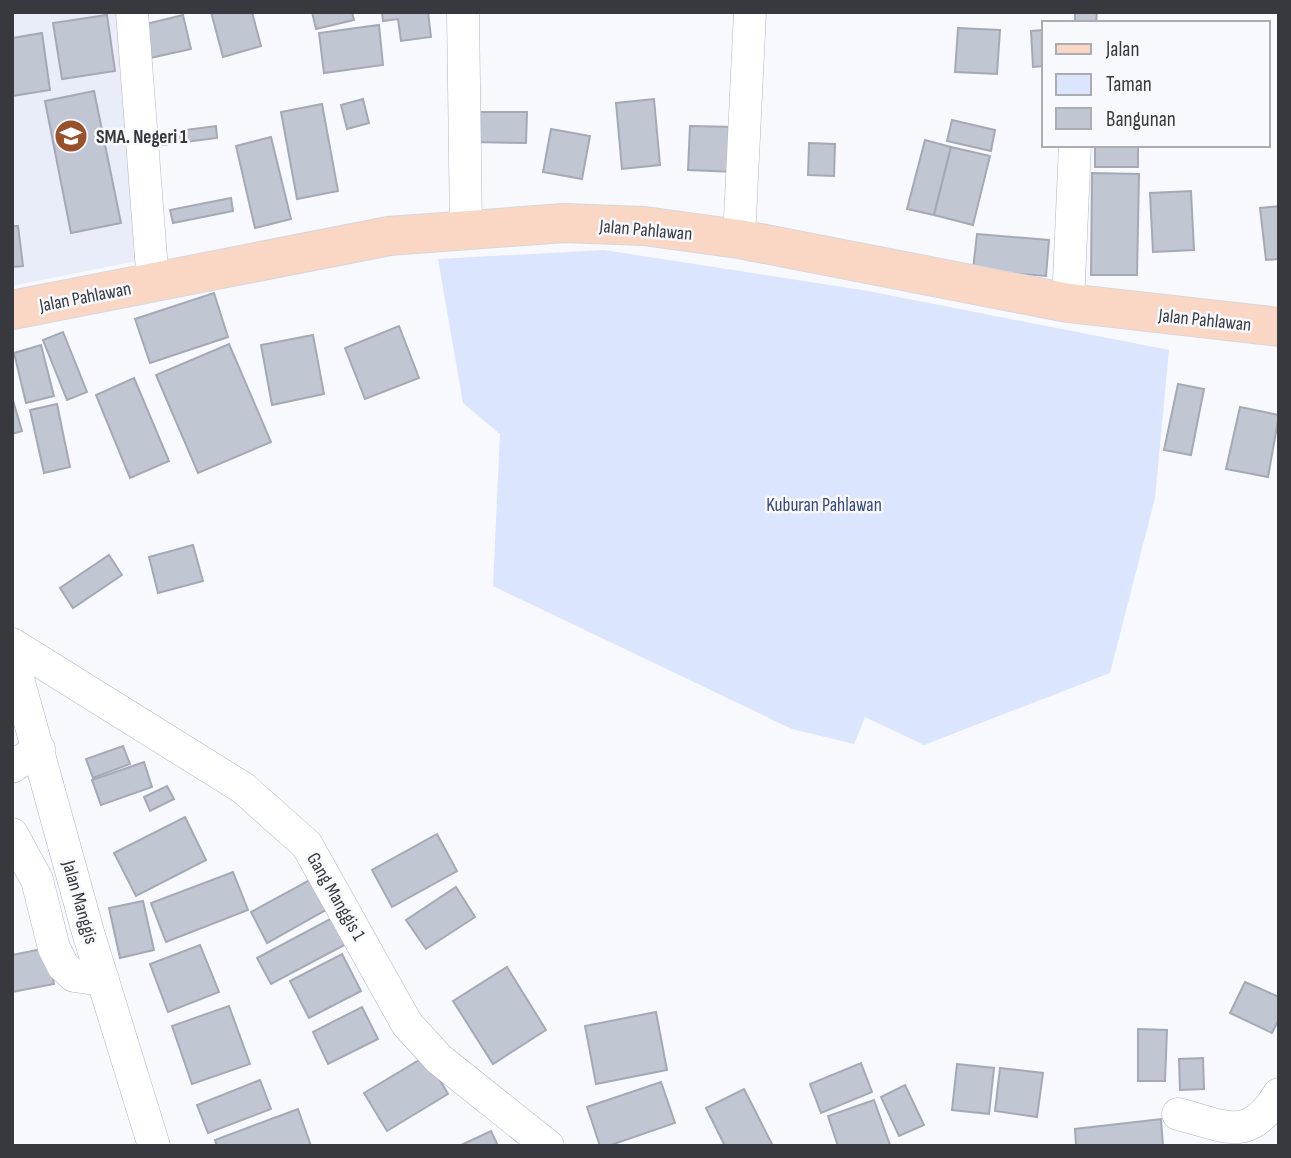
<svg xmlns="http://www.w3.org/2000/svg" width="1291" height="1158" viewBox="0 0 1291 1158" font-family="'Sofia Sans Condensed',sans-serif">
  <style>
    .built { fill: #e8edf9 }
    .green { fill: #dbe5fe }
    .building { fill: #c1c6d3; stroke: #a4a9b5; stroke-width: 2 }
    .lines { fill: none; stroke-linecap: round; stroke-linejoin: round }
    .minor-casing { stroke: #b1b6c3; stroke-width: 33 }
    .primary-casing { stroke: #d7d7d8; stroke-width: 40 }
    .minor { stroke: #fff; stroke-width: 32 }
    .primary { stroke: #fad7c5; stroke-width: 38 }
    .labels { text-anchor: middle; stroke-width: 5; stroke-linejoin: round; paint-order: stroke }
    .poi-label { font-size: 19px; font-weight: bold; fill: #37393e; stroke: #f7f9ff; text-anchor: start }
    .street-label { font-size: 19px; fill: #37393e; stroke: #f7f9ff }
    .park-label { font-size: 19px; fill: #35477a; stroke: #f7f9ff }
  </style>
  <rect width="100%" height="100%" fill="#f7f9ff"/>
  <path class="built" d="M12 12H117L142 260 12 286Z"/>
  <path class="green" d="M604 250 868 291 1169 350 1155 498 1110 673 924 745 865 717 854 744 792 729 493 586 500 434 463 403 438 259Z"/>
  <g class="building">
    <path d="M211 12H252L261 46 223 57Z"/>
    <path d="M312 12H352L354 20 316 29Z"/>
    <path d="M382 12H428L431 37 401 41 398 19 383 21Z"/>
    <path d="M1075 12H1097L1096 23H1075Z"/>
    <path d="M107 15 115 71 62 79 53 23Z"/>
    <path d="M183 15 191 49 150 58 142 25Z"/>
    <path d="M379 25 383 65 324 73 319 33Z"/>
    <path d="M958 28 1000 30 997 74 955 72Z"/>
    <path d="M1044 30V66L1033 67 1031 31Z"/>
    <path d="M42 33 50 90 12 96V38Z"/>
    <path d="M94 91 121 223 71 233 45 101Z"/>
    <path d="M363 99 369 123 347 129 341 105Z"/>
    <path d="M654 99 660 165 622 169 616 103Z"/>
    <path d="M322 104 338 191 297 199 281 112Z"/>
    <path d="M473 112H527L526 143 473 142Z"/>
    <path d="M952 120 995 130 991 151 947 141Z"/>
    <path d="M216 126 217 138 163 145 161 133Z"/>
    <path d="M690 126 737 127 735 172 688 170Z"/>
    <path d="M551 129 590 136 582 179 543 172Z"/>
    <path d="M271 137 291 219 255 228 236 146Z"/>
    <path d="M925 140 951 147 934 215 907 209Z"/>
    <path d="M809 143 835 144 834 176 808 175Z"/>
    <rect x="1095" y="145" width="43" height="22"/>
    <path d="M951 147 990 156 973 225 934 215Z"/>
    <path d="M1092 173 1139 174 1137 275H1091Z"/>
    <path d="M1191 191 1194 250 1153 252 1150 193Z"/>
    <path d="M231 198 233 211 173 223 170 210Z"/>
    <path d="M1279 206V259L1266 260 1260 208Z"/>
    <path d="M12 226H18L23 266 12 267Z"/>
    <path d="M977 234 1049 240 1046 276 973 270Z"/>
    <path d="M214 293 228 337 150 363 135 319Z"/>
    <path d="M399 326 419 378 365 399 345 348Z"/>
    <path d="M63 332 87 392 67 400 43 340Z"/>
    <path d="M313 335 324 394 272 405 261 345Z"/>
    <path d="M229 344 271 442 198 473 156 375Z"/>
    <path d="M41 345 54 396 26 403 14 353Z"/>
    <path d="M134 378 169 461 130 478 96 395Z"/>
    <path d="M1178 384 1204 389 1191 455 1164 450Z"/>
    <path d="M12 397 22 431 12 434Z"/>
    <path d="M57 404 70 467 44 473 30 410Z"/>
    <path d="M1240 407 1279 415 1268 477 1226 469Z"/>
    <path d="M193 545 203 581 158 593 149 557Z"/>
    <path d="M109 555 122 575 73 608 60 588Z"/>
    <path d="M123 746 130 764 93 778 86 759Z"/>
    <path d="M144 762 152 787 101 805 92 780Z"/>
    <path d="M167 786 174 799 150 811 144 797Z"/>
    <path d="M185 817 206 860 136 896 114 853Z"/>
    <path d="M437 834 457 871 392 907 372 870Z"/>
    <path d="M233 872 248 910 166 942 151 903Z"/>
    <path d="M315 877 331 907 267 943 251 912Z"/>
    <path d="M456 887 475 917 426 949 406 920Z"/>
    <path d="M143 901 154 950 120 958 109 908Z"/>
    <path d="M334 917 348 943 271 984 257 958Z"/>
    <path d="M200 945 219 992 168 1012 150 964Z"/>
    <path d="M47 948 54 984 12 992V955Z"/>
    <path d="M342 954 361 991 309 1018 290 981Z"/>
    <path d="M507 967 546 1030 493 1064 453 1001Z"/>
    <path d="M1245 982 1279 997V1019L1272 1033 1230 1013Z"/>
    <path d="M229 1006 250 1064 192 1084 172 1026Z"/>
    <path d="M362 1007 378 1039 328 1064 313 1032Z"/>
    <path d="M656 1012 667 1070 596 1084 585 1026Z"/>
    <path d="M1138 1029 1167 1030 1165 1081H1138Z"/>
    <path d="M426 1056 448 1094 387 1131 364 1093Z"/>
    <path d="M1203 1058 1204 1089 1180 1090 1179 1059Z"/>
    <path d="M861 1063 872 1092 821 1113 810 1084Z"/>
    <path d="M957 1064 994 1068 989 1114 952 1110Z"/>
    <path d="M1000 1068 1043 1073 1037 1117 995 1111Z"/>
    <path d="M260 1080 271 1109 208 1133 197 1105Z"/>
    <path d="M661 1082 675 1123 608 1146H600L587 1107Z"/>
    <path d="M905 1085 924 1125 899 1136 881 1097Z"/>
    <path d="M744 1089 773 1146H725L706 1108Z"/>
    <path d="M874 1100 890 1145 838 1146 828 1116Z"/>
    <path d="M298 1109 311 1146H217L215 1140Z"/>
    <path d="M1161 1119 1163 1146H1076L1075 1129Z"/>
    <path d="M491 1131 498 1146H459Z"/>
  </g>
  <g class="lines">
    <defs>
      <g id="minor">
        <path d="M132 12 153 283"/>
        <path d="M463 12 466 229"/>
        <path d="M739 239 750 12"/>
        <path d="M1068 303 1075 145"/>
        <path d="M12 644 243 788 307 845 407 1024 439 1059 548 1146"/>
        <path d="M12 657 88 932 154 1146"/>
        <path d="M12 767 39 749"/>
        <path d="M12 834 37 880 54 948 63 966 74 976 103 980"/>
        <path d="M1178 1114C1226 1126 1248 1144 1279 1094"/>
      </g>
      <path id="primary" d="M12 310 389 236 564 223 644 226 739 239 1068 303 1279 327"/>
    </defs>
    <use href="#minor" class="minor-casing"/>
    <use href="#primary" class="primary-casing"/>
    <use href="#minor" class="minor"/>
    <use href="#primary" class="primary"/>
  </g>
  <defs>
    <symbol id="school-disc" viewBox="-11 -11 22 22"><circle r="9.5" fill="#98512b" stroke="#f7f9ff"/><path d="M0-5L7-2L0 1L-7-2ZM-4 1L0 2.5L4 1V4Q0 6-4 4Z" fill="#fff"/></symbol>
  </defs>
  <g fill-rule="evenodd">
    <use href="#school-disc" x="52" y="117" width="38" height="38"/>
  </g>
  <g class="labels">
    <g class="poi-label">
      <text x="96" y="143">SMA. Negeri 1</text>
    </g>
    <g class="street-label">
      <text transform="translate(646 229) rotate(5)" y="7">Jalan Pahlawan</text>
      <text transform="translate(85 296) rotate(-11)" y="7">Jalan Pahlawan</text>
      <text transform="translate(1205 319) rotate(6)" y="7">Jalan Pahlawan</text>
      <text transform="translate(337 896) rotate(60)" y="7">Gang Manggis 1</text>
      <text transform="translate(81 902) rotate(74)" y="7">Jalan Manggis</text>
    </g>
    <g class="park-label">
      <text x="824" y="511">Kuburan Pahlawan</text>
    </g>
  </g>
  <rect width="1291" height="1158" fill="none" stroke="#37393e" stroke-width="28"/>
  <rect x="1042" y="21" width="228" height="126" fill="#f7f9ff" stroke="#aaacb2" stroke-width="2"/>
  <rect x="1056" y="44" width="35" height="10" fill="#fad7c5" stroke="#aaacb2" stroke-width="2"/>
  <text x="1106" y="56" font-size="21" fill="#37393e">Jalan</text>
  <rect x="1056" y="74" width="35" height="21" fill="#dbe5fe" stroke="#aaacb2" stroke-width="2"/>
  <text x="1106" y="91" font-size="21" fill="#37393e">Taman</text>
  <rect x="1056" y="108" width="35" height="21" fill="#c1c6d3" stroke="#aaacb2" stroke-width="2"/>
  <text x="1106" y="126" font-size="21" fill="#37393e">Bangunan</text>
</svg>
